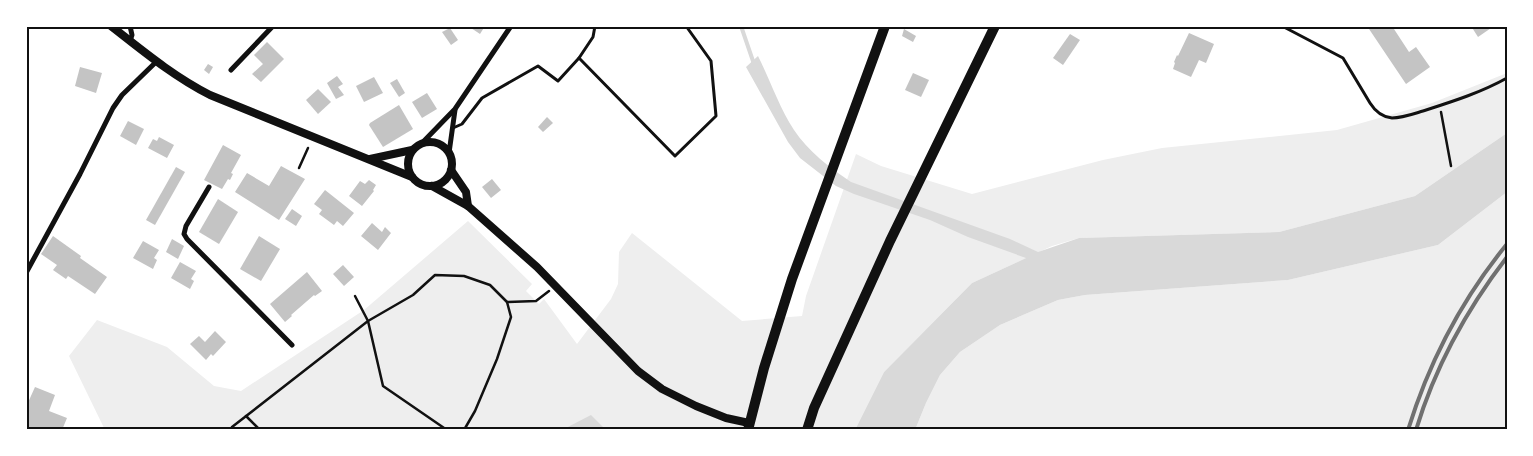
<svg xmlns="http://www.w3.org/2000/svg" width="1533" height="456" viewBox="0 0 1533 456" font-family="Cabin,sans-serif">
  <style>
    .green { fill: #eee }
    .water { fill: #d9d9d9 }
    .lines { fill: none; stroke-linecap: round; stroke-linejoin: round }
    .stream { stroke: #d9d9d9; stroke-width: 4 }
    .building { fill: #c4c4c4 }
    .path { stroke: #111; stroke-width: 2.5 }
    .service { stroke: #111; stroke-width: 3 }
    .minor { stroke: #111; stroke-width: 5 }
    .tertiary { stroke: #111; stroke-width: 8 }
    .primary { stroke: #111; stroke-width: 10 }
    .rail { stroke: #707070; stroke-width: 4 }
    .neatline { fill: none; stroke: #111; stroke-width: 2 }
  </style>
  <rect width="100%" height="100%" fill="#fff"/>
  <g class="green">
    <path d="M1507 73V133L1415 196 1279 232 1079 238 1052 246 972 283 884 372 855 430H105L69 356 97 320 167 347 214 386 241 391 364 310 468 221 532 284 526 291 539 304 544 299 577 344 611 299 618 284 619 252 632 233 742 321 802 316 806 296 856 154 881 166 972 194 1103 160 1162 148 1337 130 1432 103Z"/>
    <path d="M1507 192V430H915L926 403 940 375 960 352 1000 325 1058 300 1085 295 1288 280 1438 245Z"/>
  </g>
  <g class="water">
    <path d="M758 56C770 80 779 107 794 130 808 151 830 168 851 182L1010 239 1038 252 1079 238 1279 232 1415 196 1507 133V192L1438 245 1288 280 1085 295 1058 300 1000 325 960 352 940 375 926 403 915 430H855L884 372 972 283 1026 258 968 237 930 220 854 194 836 186 800 158 788 142 746 67Z"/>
    <path d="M591 415 606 430H562Z"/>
  </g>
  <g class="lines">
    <path class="stream" d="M741 26 754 64"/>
  </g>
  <g class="building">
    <path d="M468 26H485L480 34Z"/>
    <path d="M1367 26H1392L1409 52 1416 47 1430 67 1406 84Z"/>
    <path d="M1471 26H1494L1478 37Z"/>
    <path d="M450 28 458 40 451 45 442 32Z"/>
    <path d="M904 29 916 36 913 42 902 36Z"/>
    <path d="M1189 33 1214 44 1206 63 1199 60 1191 77 1173 69 1175 63 1174 62 1177 55 1178 56Z"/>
    <path d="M1070 34 1080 40 1063 65 1053 58Z"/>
    <path d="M267 42 284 59 261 82 252 74 263 64 254 55Z"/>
    <path d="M208 64 213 67 209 74 204 70Z"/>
    <path d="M80 67 102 73 96 93 75 86Z"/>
    <path d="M913 73 929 80 921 97 905 90Z"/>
    <path d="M337 76 343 84 338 87 344 95 336 99 327 83Z"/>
    <path d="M374 77 383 93 364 102 356 86Z"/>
    <path d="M397 79 405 93 399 97 390 83Z"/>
    <path d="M318 89 331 102 318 114 306 100Z"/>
    <path d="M427 93 437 109 422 118 412 102Z"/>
    <path d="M399 105 413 129 383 147 369 125 370 123Z"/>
    <path d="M547 117 553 123 543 132 538 127Z"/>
    <path d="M128 121 144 129 136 145 120 136Z"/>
    <path d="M159 137 174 145 167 158 148 148 153 139 157 141Z"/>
    <path d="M223 145 241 155 231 173 233 174 230 180 228 179 222 189 204 180Z"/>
    <path d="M281 166 305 179 279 220 235 192 247 173 269 186Z"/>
    <path d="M176 167 185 172 155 225 146 220Z"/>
    <path d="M492 179 501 190 491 198 482 187Z"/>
    <path d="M369 180 376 185 373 190 374 191 362 206 349 196 360 181 365 184Z"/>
    <path d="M325 190 354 213 343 226 337 221 334 225 319 214 322 210 314 204Z"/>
    <path d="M218 199 238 212 219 244 199 232Z"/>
    <path d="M292 209 302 216 296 226 285 219Z"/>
    <path d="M372 223 382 232 385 227 391 233 378 250 361 236Z"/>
    <path d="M53 236 81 256 80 258 107 277 95 294 68 276 66 279 53 270 57 265 41 254Z"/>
    <path d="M259 236 280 249 261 281 240 269Z"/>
    <path d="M172 239 184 246 178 259 166 252Z"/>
    <path d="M143 241 159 250 154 258 157 260 153 269 133 258Z"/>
    <path d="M180 262 196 271 191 279 194 281 190 289 171 278Z"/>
    <path d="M343 265 354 277 344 286 333 274Z"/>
    <path d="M307 272 322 291 315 296 314 295 291 315 292 316 285 322 270 304Z"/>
    <path d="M215 331 226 342 213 356 211 354 206 360 190 344 199 336 205 342Z"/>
    <path d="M35 387 55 395 49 411 67 418 62 430 26 428V407Z"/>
  </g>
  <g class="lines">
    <g class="path">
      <path d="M1441 112 1451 166"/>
      <path d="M299 168 308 148"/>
      <path d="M355 296 368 321 383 386 447 430"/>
      <path d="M507 302 536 301 549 291"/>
      <path d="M246 416 260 430"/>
      <path d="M231 430 232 427 368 321 413 295 435 275 464 276 490 285 507 302 511 317 497 359 475 411 464 430"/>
    </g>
    <g class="service">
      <path d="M595 26 593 37 579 58 675 156 716 116 711 61 686 26"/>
      <path d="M1282 26 1343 58 1370 103C1375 111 1382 117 1392 118 1402 118 1413 114 1423 111 1451 102 1480 93 1507 78"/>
      <path d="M453 128 462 124 482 98 538 66 558 81 579 58"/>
    </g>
    <g class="minor">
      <path d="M130 41 132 35 130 26"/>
      <path d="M231 70 273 26"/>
      <path d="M422 143 455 109 511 26"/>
      <path d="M449 153 455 110"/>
      <path d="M209 187 186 226 184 234 187 239 292 345"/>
      <path d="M26 273 80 174 113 108 122 95 156 62"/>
    </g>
    <g class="tertiary">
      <path d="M111 26C143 51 173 76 210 95L412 177"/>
      <circle cx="430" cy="164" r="22"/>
      <path d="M370 159 412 150"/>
      <path d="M451 170 466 192 468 206"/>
      <path d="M432 186 468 206 537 267 638 371 662 389 696 406 726 418 749 423"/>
    </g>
    <g class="primary">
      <path d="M748 430 764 368 792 279 885 26"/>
      <path d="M807 430 814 408 890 241 995 26"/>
    </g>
    <g class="rail">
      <path d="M1408 430C1429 362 1462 299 1507 244"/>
      <path d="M1416 430C1435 367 1467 309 1507 257"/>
    </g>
  </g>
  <rect width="1533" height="456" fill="none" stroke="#ffffff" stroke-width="55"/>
  <rect x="28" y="28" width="1478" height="400" class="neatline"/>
</svg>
